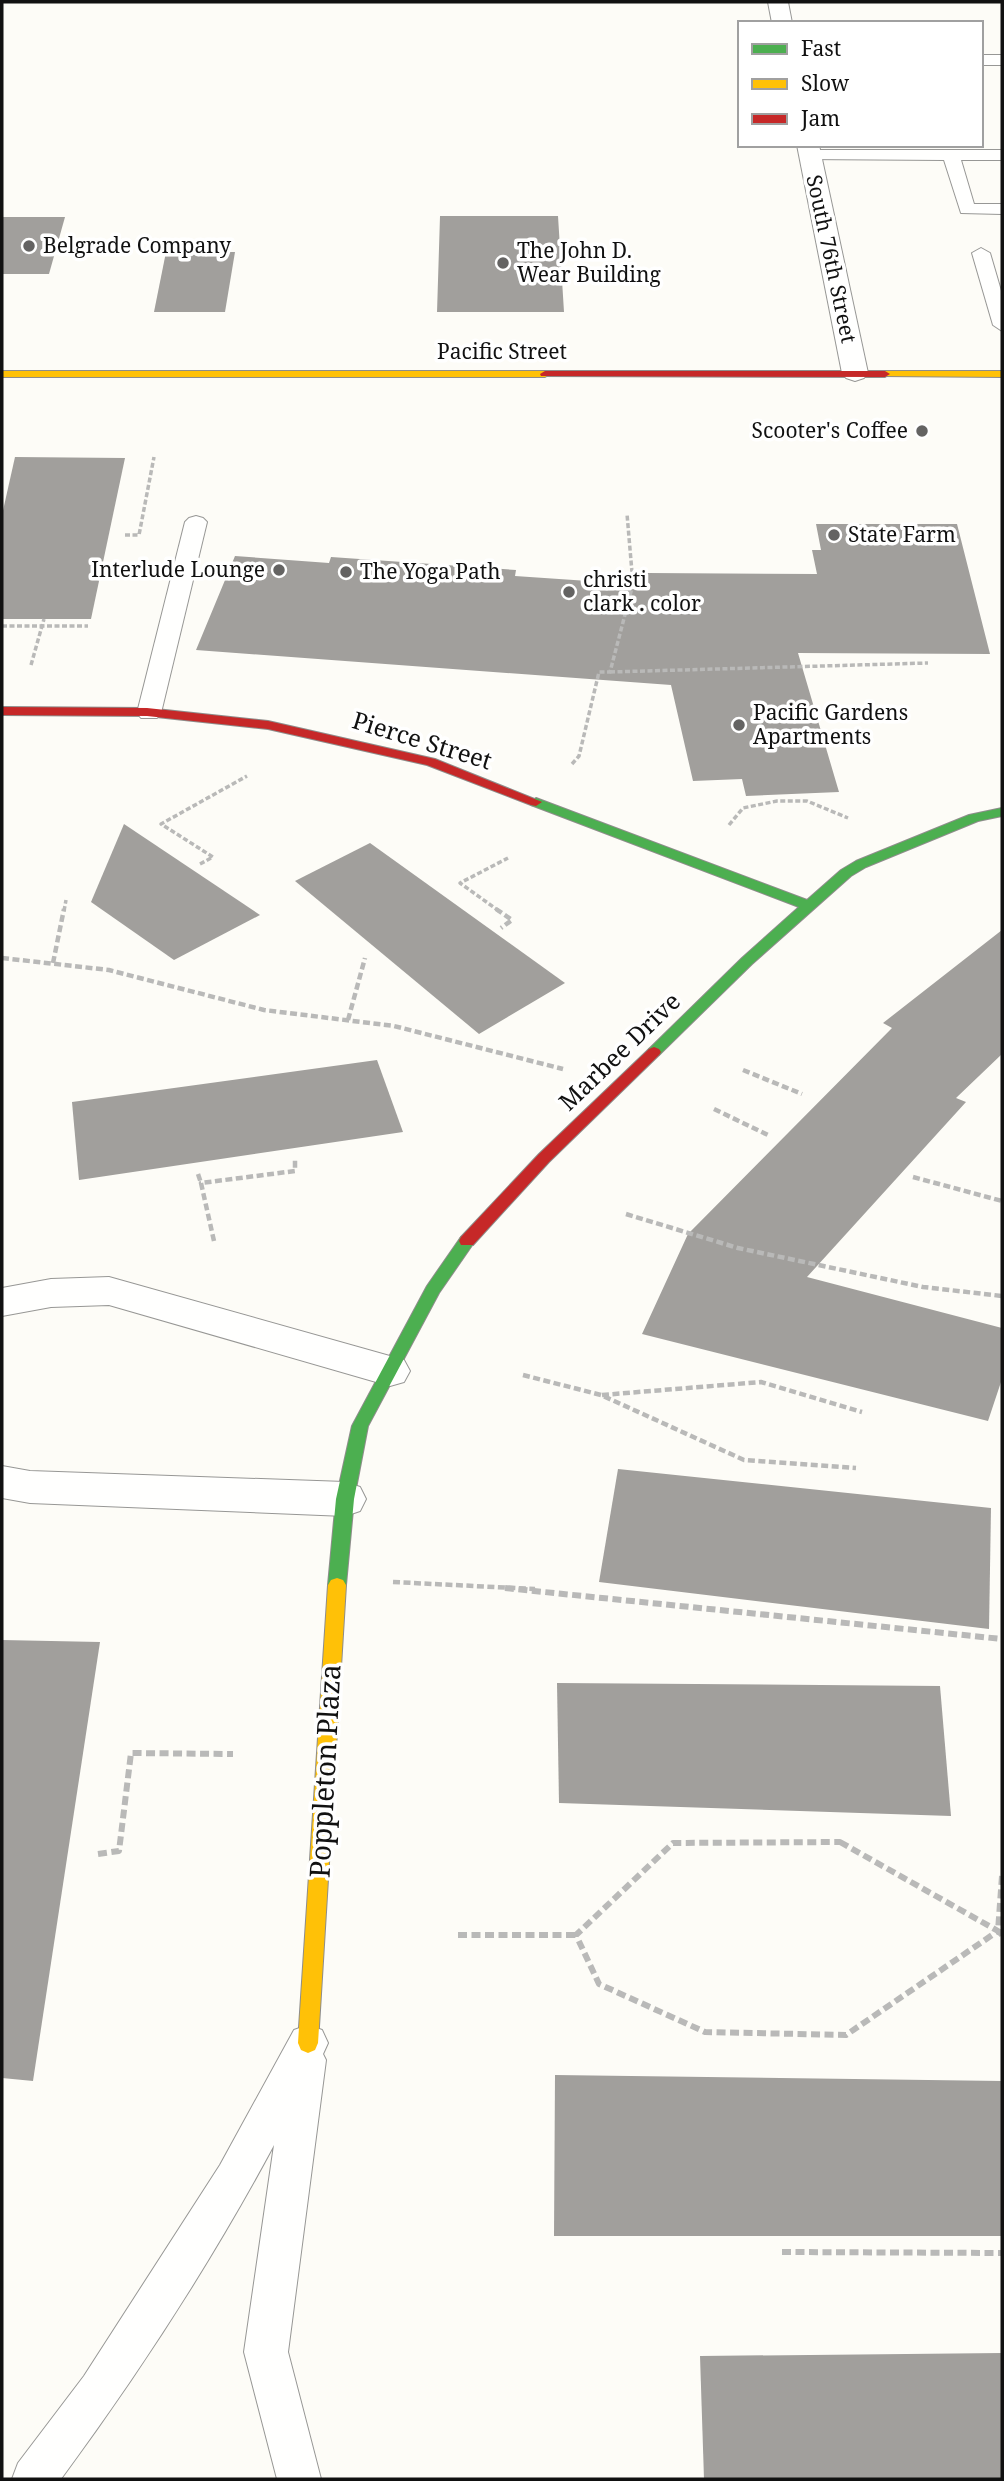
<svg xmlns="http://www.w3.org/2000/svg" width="1004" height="2481" viewBox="0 0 1004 2481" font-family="'Noto Serif',serif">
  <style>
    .building { fill: #a19f9c }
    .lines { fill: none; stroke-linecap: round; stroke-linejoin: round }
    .lane-casing { stroke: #979795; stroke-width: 2 }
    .street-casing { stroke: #979795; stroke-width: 2 }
    .fast-casing { stroke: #8e8d8b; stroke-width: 2 }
    .slow-casing { stroke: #8e8d8b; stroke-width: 2 }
    .jam-casing { stroke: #8e8d8b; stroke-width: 2 }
    .path-far2 { stroke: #b9b9b8; stroke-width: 3.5; stroke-dasharray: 5 2.5; stroke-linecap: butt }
    .path-far1 { stroke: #b9b9b8; stroke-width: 4.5; stroke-dasharray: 7 3.5; stroke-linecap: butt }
    .path { stroke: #b9b9b8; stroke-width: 6; stroke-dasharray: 9 4.5; stroke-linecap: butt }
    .lane { fill: #fffffe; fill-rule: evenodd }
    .street { fill: #fffffe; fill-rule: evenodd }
    .fast { fill: #4caf50; fill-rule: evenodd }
    .slow { fill: #ffc107; fill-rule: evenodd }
    .jam { fill: #c62828; fill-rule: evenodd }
    .poi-dot { fill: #646362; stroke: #fff; stroke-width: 2.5 }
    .labels { text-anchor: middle; stroke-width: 7; stroke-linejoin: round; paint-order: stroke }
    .far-poi-label { font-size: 21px; fill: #111; stroke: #fff; text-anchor: start }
    .far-street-label { font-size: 21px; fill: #111; stroke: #fff }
    .street-label { font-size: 24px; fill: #111; stroke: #fff }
    .near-street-label { font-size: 28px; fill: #111; stroke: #fff }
  </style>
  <rect width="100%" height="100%" fill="#fdfcf7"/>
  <g class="building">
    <path d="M440 216H558L564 312H437Z"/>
    <path d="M2 217H65L49 274H2Z"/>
    <path d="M166 252H235L225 312H154Z"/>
    <path d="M15 457 125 458 91 619H2V515Z"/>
    <path d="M816 524H957L990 654 798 653 839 792 746 796 742 779 693 781 671 685 196 650 235 556 329 563 331 557 516 570 515 576 647 585V573L817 574 812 550H821Z"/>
    <path d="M124 824 260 915 174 960 91 902Z"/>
    <path d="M370 843 565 983 479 1034 295 881Z"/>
    <path d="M1002 930V1054L956 1098 966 1102 807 1277 1002 1328V1379L988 1421 642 1334 688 1234 892 1028 883 1023Z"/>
    <path d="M377 1060 403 1132 79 1180 72 1102Z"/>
    <path d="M618 1469 991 1508 989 1629 599 1582Z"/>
    <path d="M2 1640 100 1642 33 2081 2 2078Z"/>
    <path d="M557 1683 940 1686 951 1816 559 1803Z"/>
    <path d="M555 2075 1002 2081V2236H554Z"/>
    <path d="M1002 2353V2479H704L700 2356Z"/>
  </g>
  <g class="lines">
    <defs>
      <g id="lane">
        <rect x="981" y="55" width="21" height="10"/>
        <path d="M809 150H1002V160H961L974 204H1002V214L961 213 944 160 803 159 801 155Z"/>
        <path d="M981 248 990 253 1002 294V331L993 325 972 253Z"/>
        <path d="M196 516 203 518 207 522 161 713 157 718H141L137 713 185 522 189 518Z"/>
        <path d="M308 2025 322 2030 328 2043 323 2054 326 2060 288 2352 321 2479H277L244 2352 274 2145C212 2261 139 2373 61 2479H12L18 2463 84 2376 220 2165 294 2030Z"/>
      </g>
      <g id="street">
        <path d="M768 2H788L792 23H772Z"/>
        <path d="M797 145H819L868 373 864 378 855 381 846 378 842 373Z"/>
        <path d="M109 1277 404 1360 410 1371 404 1382 390 1386 109 1305 51 1307 2 1316V1288L51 1279Z"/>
        <path d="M2 1466 30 1471 345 1482 360 1487 366 1499 360 1511 345 1516 30 1503 2 1498Z"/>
      </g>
      <g id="fast">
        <path d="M536 798 807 900 841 870 856 861 969 815 1002 808V816L978 821 866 867 851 876 752 964 659 1055H649L647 1052 649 1049 742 958 799 907 531 805 530 802Z"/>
        <path d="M467 1235 475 1241 439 1293 368 1426 354 1499 346 1585 343 1590 337 1592 331 1590 328 1585 336 1499 352 1426 427 1286 461 1237Z"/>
      </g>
      <g id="slow">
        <path d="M2 371H545L550 374 545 377H2Z"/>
        <path d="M885 371H1002V377L881 376 880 374Z"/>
        <path d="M337 1578 343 1580 346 1585 318 2043 315 2050 308 2053 301 2050 298 2043 328 1585 331 1580Z"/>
      </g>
      <g id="jam">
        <path d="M545 371H885L890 374 885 377 541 376 540 374Z"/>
        <path d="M2 707 147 708 268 721 435 759 542 802 536 806 531 805 427 765 268 729 147 716 2 715Z"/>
        <path d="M654 1047 659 1049 661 1052 659 1055 549 1162 473 1245H461L459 1241 461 1237 539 1154 649 1049Z"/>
      </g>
    </defs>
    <use href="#lane" class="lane-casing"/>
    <use href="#street" class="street-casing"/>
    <use href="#fast" class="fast-casing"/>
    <use href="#slow" class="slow-casing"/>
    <use href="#jam" class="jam-casing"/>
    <g class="path-far2">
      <path d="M125 535H139L154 457"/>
      <path d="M2 626H88"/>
      <path d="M31 665 44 619"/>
      <path d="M610 672 928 663"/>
      <path d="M572 764 579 756 599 672H610L633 584 627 514"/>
      <path d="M729 825 743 808 777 801H807L848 818"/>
      <path d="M200 864 213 857 161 824 247 776"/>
      <path d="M64 911 66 900"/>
      <path d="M499 911 460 883 508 858"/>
    </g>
    <g class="path-far1">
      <path d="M496 909 512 920 501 928"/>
      <path d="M2 958 109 970 264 1010 394 1026 563 1069"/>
      <path d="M53 963 64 909"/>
      <path d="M348 1020 365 958"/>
      <path d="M743 1070 802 1094"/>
      <path d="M714 1109 770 1136"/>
      <path d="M198 1174 201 1183"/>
      <path d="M913 1177 1002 1201"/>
      <path d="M626 1214 738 1248 923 1287 1002 1296"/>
      <path d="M214 1241 201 1183 295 1171V1159"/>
      <path d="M523 1375 601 1395 744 1460 856 1468"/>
      <path d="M602 1395 761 1382 862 1412"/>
      <path d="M393 1582 535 1589"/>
    </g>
    <g class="path">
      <path d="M505 1588 1002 1639"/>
      <path d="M840 1842 998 1931 846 2035 705 2032 599 1984 576 1935 673 1843Z"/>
      <path d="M98 1854 119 1851 131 1753 233 1754"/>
      <path d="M1002 1876 998 1931 1002 1935"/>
      <path d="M458 1935H576"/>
      <path d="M782 2252 1002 2253"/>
    </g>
    <use href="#lane" class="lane"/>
    <use href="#street" class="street"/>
    <use href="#fast" class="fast"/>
    <use href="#slow" class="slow"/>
    <use href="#jam" class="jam"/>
  </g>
  <g class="poi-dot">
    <circle cx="29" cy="246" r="7"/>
    <circle cx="503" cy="263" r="7"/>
    <circle cx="922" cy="431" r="7"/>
    <circle cx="834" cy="535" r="7"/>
    <circle cx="279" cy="570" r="7"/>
    <circle cx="346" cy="572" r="7"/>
    <circle cx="569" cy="592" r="7"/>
    <circle cx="739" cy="725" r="7"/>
  </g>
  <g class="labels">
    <g class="far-poi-label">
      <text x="43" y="253">Belgrade Company</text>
      <text x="517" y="258">The John D.<tspan x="517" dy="24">Wear Building</tspan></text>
      <text x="908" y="438" text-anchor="end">Scooter's Coffee</text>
      <text x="848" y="542">State Farm</text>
      <text x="265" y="577" text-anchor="end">Interlude Lounge</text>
      <text x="360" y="579">The Yoga Path</text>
      <text x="583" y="587">christi<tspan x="583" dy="24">clark . color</tspan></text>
      <text x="753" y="720">Pacific Gardens<tspan x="753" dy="24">Apartments</tspan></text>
    </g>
    <g class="far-street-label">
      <text transform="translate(831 259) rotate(78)" y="7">South 76th Street</text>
      <text x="502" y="359">Pacific Street</text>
    </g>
    <g class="street-label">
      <text transform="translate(422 741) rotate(17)" y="8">Pierce Street</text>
      <text transform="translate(620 1052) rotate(-44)" y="8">Marbee Drive</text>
    </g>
    <g class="near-street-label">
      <text transform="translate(325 1771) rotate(-87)" y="10">Poppleton Plaza</text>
    </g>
  </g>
  <rect width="1004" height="2481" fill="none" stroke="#111111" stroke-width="7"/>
  <rect x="738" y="21" width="245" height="126" fill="#ffffff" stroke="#a0a0a0" stroke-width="2"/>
  <rect x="752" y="44" width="35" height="10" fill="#4caf50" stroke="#a0a0a0" stroke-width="2"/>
  <text x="801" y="56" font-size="21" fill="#111111">Fast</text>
  <rect x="752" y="79" width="35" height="10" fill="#ffc107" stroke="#a0a0a0" stroke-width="2"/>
  <text x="801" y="91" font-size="21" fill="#111111">Slow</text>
  <rect x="752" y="114" width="35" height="10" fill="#c62828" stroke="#a0a0a0" stroke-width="2"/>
  <text x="801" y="126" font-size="21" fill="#111111">Jam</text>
</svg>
